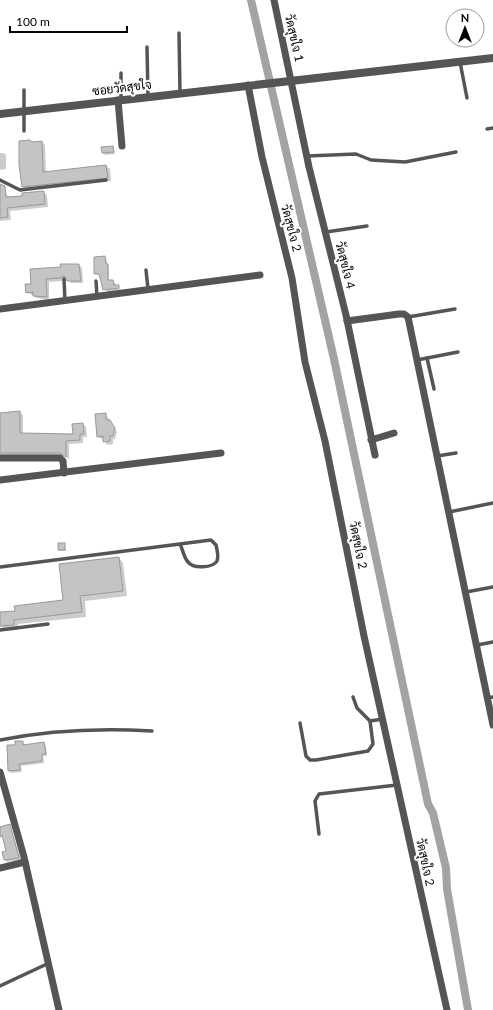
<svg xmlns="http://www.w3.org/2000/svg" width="493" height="1010" viewBox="0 0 493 1010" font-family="Lato,Sarabun,sans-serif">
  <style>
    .shadow { fill: #0003 }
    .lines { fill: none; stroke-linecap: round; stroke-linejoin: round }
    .canal { stroke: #a3a3a3; stroke-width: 8 }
    .building { fill: #c4c4c4; stroke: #999 }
    .service { stroke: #555; stroke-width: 3.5 }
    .minor { stroke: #555; stroke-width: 7 }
    .tertiary { stroke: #555; stroke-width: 8 }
    .labels { text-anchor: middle; stroke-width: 4; stroke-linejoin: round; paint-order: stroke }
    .street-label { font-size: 12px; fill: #000; stroke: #fff }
  </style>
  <rect width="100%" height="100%" fill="#fff"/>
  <g class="shadow">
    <path d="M42 142 45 145 46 173 106 166 110 169 111 181 26 190 23 186 32 143Z"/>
    <path d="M113 147 115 154 105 155 103 153 102 148Z"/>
    <path d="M0 153H4L6 155V169L0 170Z"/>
    <path d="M5 192 9 198 43 192 47 195 48 207 10 211 11 220 0 221V193Z"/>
    <path d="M105 257 109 267V281H113L121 290 107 292 101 276 95 273Z"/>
    <path d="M79 265 82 268 83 283H71L67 279 64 281 49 282V300L37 298 27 292 32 285 62 268Z"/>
    <path d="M20 412 23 415V434L74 435 83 424 86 427 87 437H83V443L69 444V459L64 456H3L0 458V414Z"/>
    <path d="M106 414 117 432 115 439H113V444L107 445 104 440 98 437Z"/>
    <path d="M65 544 66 551H59V550Z"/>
    <path d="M119 558 123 563 127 596 85 601 86 617 18 624V630H5L0 625V613L16 612 64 601Z"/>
    <path d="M22 742 25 745 44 743 46 746 47 756H43L44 763 21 766 22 772 11 773 9 770 16 746Z"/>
    <path d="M9 826 11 828 21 860 7 862 5 860 7 852 4 837 0 838V828Z"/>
  </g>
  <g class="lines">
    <path class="canal" d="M251 0 334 359 428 804 433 813 446 868 447 889 468 1010"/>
  </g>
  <g class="building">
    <path d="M30 140 32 142 42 141 43 172 106 165 108 178 22 187 19 165V141Z"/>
    <path d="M113 146 114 152 102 153 101 147Z"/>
    <path d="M0 184 5 186 6 197 22 196V193L44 191 45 204 7 208 8 217 0 218Z"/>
    <path d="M105 256 106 264H108V280H113L114 285H119V288L103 290 99 274H94V257Z"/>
    <path d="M60 264H79L81 281H67L64 276 61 278 46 279 47 297 33 296V292L26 293 25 284H31L30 269 61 267Z"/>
    <path d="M20 411V433L73 434 72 424 83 423 84 434H80V440L66 441V457L60 453H0V413Z"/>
    <path d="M106 413V420H110L115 428 113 436H110V441L103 442V436L97 437 95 414Z"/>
    <rect x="58" y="543" width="7" height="7"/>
    <path d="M119 557 123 591 80 596 82 612 14 620V625L0 626V612L15 611 14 606 63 600 59 564Z"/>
    <path d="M15 741H23V745L44 742 46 754H42V761L19 764 20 770 8 771 7 745H15Z"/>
    <path d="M10 824 19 858 4 860 2 852 6 851 2 835 0 836V827Z"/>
  </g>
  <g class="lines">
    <g class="service">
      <path d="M179 33 180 93"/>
      <path d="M147 47 148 97"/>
      <path d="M460 62 467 98"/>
      <path d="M121 73V100"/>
      <path d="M24 90V131"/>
      <path d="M487 129 493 128"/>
      <path d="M307 156 356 154 371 160 405 162 456 152"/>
      <path d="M0 180 20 190 106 180"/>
      <path d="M326 232 367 226"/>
      <path d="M146 270 148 289"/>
      <path d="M64 279 65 301"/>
      <path d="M96 281 97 297"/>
      <path d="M408 317 455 309"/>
      <path d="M427 358 434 389"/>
      <path d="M417 360 458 352"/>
      <path d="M437 456 456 453"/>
      <path d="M449 512 493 503"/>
      <path d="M0 567 211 540 216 545C217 550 219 556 217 561 213 568 193 569 188 562 184 558 183 550 180 544"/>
      <path d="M466 592 493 587"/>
      <path d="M0 630 48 624"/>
      <path d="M477 645 493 642"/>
      <path d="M353 697 357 708 370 721"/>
      <path d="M487 698 493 697"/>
      <path d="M300 723 306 756 310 760H316L368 751 373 744 370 721 383 719"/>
      <path d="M0 740C50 730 102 728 152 731"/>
      <path d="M319 834 315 801 319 794 397 785"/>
      <path d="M0 986 49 963"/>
    </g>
    <g class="minor">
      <path d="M274 0 309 167 346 315 375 455"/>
      <path d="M248 85 262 157 292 278 305 362 325 441 364 636 447 1010"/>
      <path d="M118 100 122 146"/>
      <path d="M0 309 260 275"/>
      <path d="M347 321 399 314H404L408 317 493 725"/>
      <path d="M371 440 394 433"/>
      <path d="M0 458H60L63 461 64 473"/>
      <path d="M0 480 221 453"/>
      <path d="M0 772 24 857 59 1010"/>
      <path d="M0 868 25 862"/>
    </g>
    <path class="tertiary" d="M0 114 493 58"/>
  </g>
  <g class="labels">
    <g class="street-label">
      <text transform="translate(294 38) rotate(77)" y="4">วัดสุขใจ 1</text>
      <text transform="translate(122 88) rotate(-7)" y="4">ซอยวัดสุขใจ</text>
      <text transform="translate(291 228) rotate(75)" y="4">วัดสุขใจ 2</text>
      <text transform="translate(345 265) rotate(76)" y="4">วัดสุขใจ 4</text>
      <text transform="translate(358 545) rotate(79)" y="4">วัดสุขใจ 2</text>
      <text transform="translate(425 862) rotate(78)" y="4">วัดสุขใจ 2</text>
    </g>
  </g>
  <g transform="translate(465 28)"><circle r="19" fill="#ffffff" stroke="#999999"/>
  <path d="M0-3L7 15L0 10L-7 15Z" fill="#000000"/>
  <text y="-6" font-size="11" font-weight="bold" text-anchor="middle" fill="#000000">N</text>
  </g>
  <path d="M10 26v6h117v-6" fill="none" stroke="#000000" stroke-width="2"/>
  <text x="16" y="26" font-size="12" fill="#000000" stroke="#ffffff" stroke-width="3" paint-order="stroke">100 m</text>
</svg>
